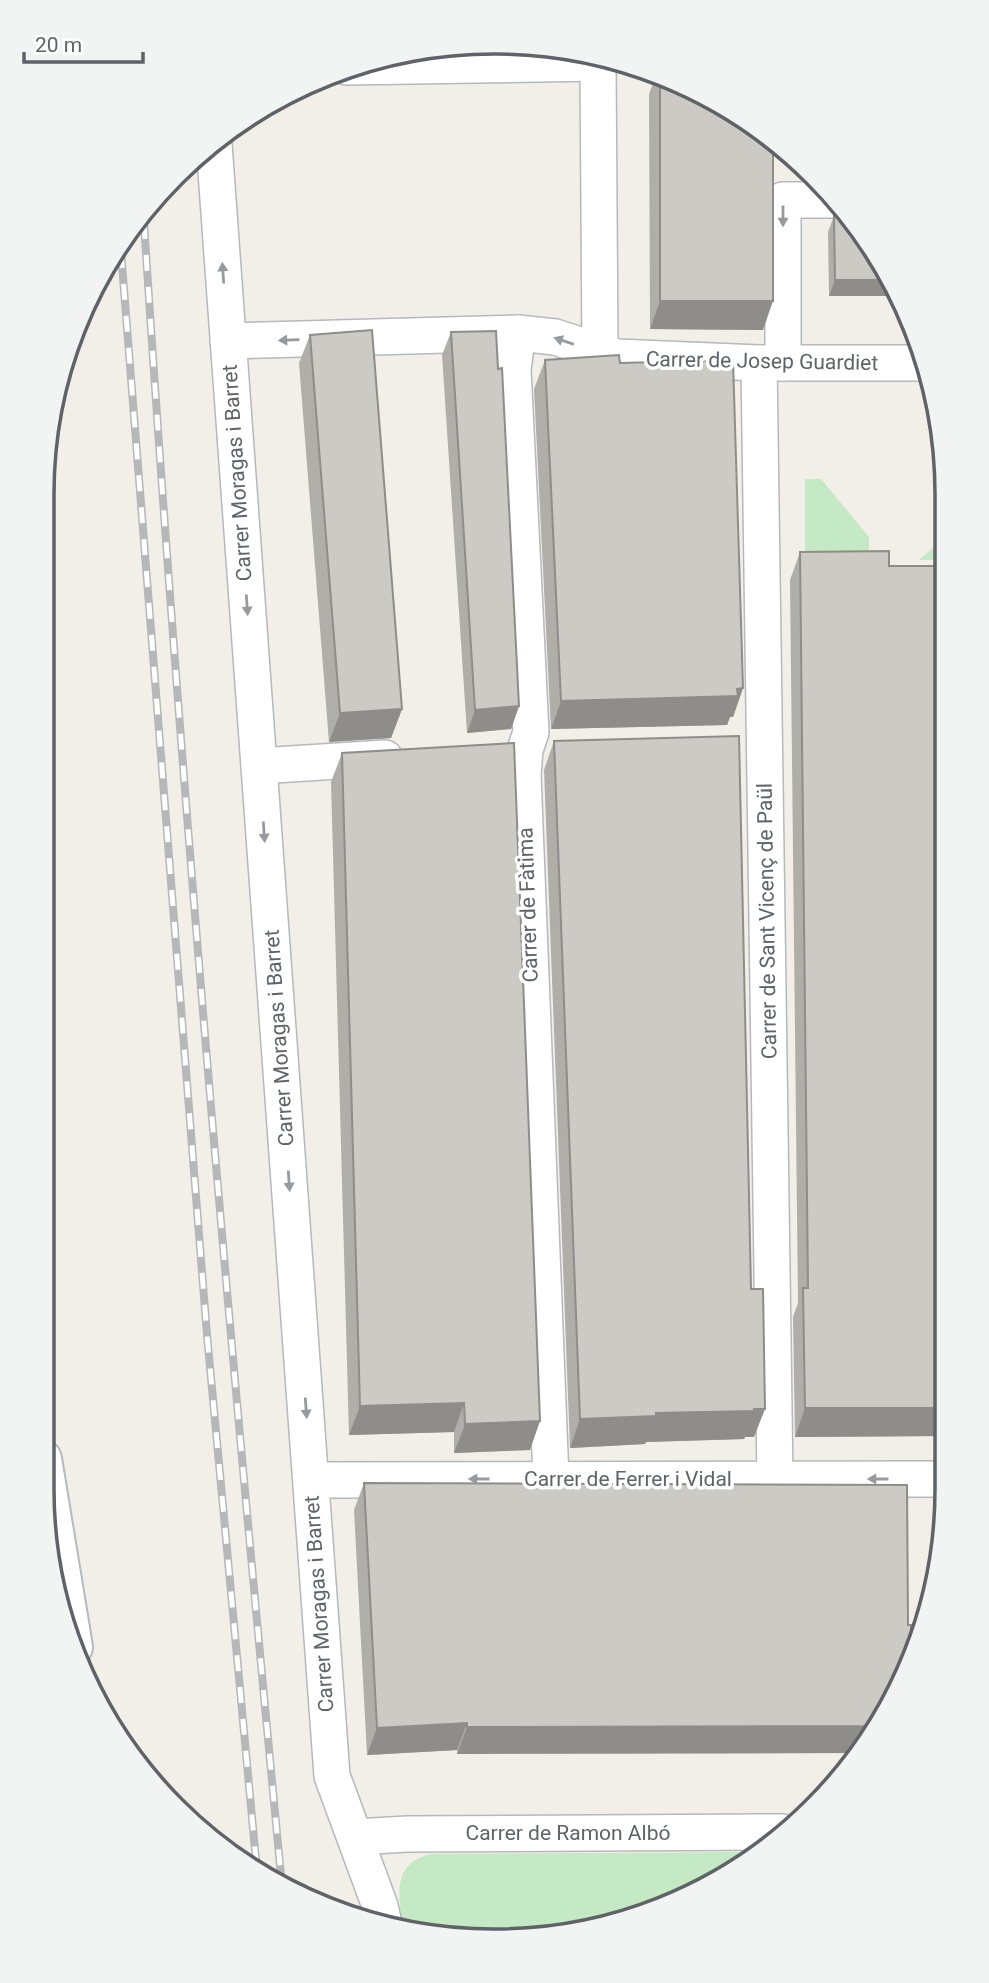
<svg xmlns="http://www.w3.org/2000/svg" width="989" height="1983" viewBox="0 0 989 1983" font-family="Roboto,sans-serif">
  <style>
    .green { fill: #c5e8c5 }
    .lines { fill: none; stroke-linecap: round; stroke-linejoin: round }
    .street-casing { stroke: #b5b8bc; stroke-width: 38 }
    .secondary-casing { stroke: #b6babf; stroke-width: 42 }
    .street { stroke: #fff; stroke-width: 35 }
    .secondary { stroke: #fff; stroke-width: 38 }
    .rail-casing { stroke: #b6b7b8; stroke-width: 8 }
    .rail { stroke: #fff; stroke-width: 5; stroke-dasharray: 16; stroke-linecap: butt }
    .wall { fill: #afaea9 }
    .shaded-wall { fill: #8f8d8a }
    .building { fill: #cccac5; stroke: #8f8d8a; stroke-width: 2 }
    .oneway { fill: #979a9d }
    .labels { text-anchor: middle; stroke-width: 7; stroke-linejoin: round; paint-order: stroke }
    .street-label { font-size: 21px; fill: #5f6368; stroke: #fff }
    .rim { fill: none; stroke: #5f6368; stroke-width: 3.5 }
  </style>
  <rect width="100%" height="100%" fill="#f1efe8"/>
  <g class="green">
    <path d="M805 479H821L869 537V559H805Z"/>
    <path d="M943 539 944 560H919Z"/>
    <path d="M754 1852 694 1895 553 1937 403 1931C399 1899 390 1862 432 1854Z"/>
  </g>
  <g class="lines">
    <defs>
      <g id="street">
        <path d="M598 63 600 353"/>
        <path d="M347 67 599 63"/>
        <path d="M214 144 332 1776 380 1906 384 1924"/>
        <path d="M518 333 513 369 531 732 525 750 523 775 551 1479"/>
        <path d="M228 341 518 333 555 337 617 357 759 363H924"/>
        <path d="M759 363 775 1480"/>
        <path d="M783 363V200H836"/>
        <path d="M259 766 385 758"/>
        <path d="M311 1480 946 1479"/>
        <path d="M355 1837 407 1834 782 1832"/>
      </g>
      <path id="secondary" d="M42 1459 73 1647"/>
    </defs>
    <use href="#street" class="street-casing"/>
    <use href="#secondary" class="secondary-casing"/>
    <use href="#street" class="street"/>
    <use href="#secondary" class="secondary"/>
    <defs>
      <g id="rail">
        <path d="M144 223C180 778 229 1332 282 1886"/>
        <path d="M121 252 207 1335 257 1871"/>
      </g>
    </defs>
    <use href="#rail" class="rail-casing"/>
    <use href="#rail" class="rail"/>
  </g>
  <g class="wall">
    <path d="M655 78 694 88 763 330 650 329 649 94Z"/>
    <path d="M834 216 898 296H829L828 232Z"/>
    <path d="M451 332 519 706 511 729 467 733 442 355Z"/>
    <path d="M310 335 402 709 391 738 329 742 299 363Z"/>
    <path d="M545 360 620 363 743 688 733 717H730L727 725 551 729 534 389Z"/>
    <path d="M800 552 889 566H944L946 1436 795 1437 793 1317 798 1303 790 580Z"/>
    <path d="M554 741 754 1437H745L744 1439 646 1442 645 1444 570 1448 544 770Z"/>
    <path d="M342 753 530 1450 454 1453V1432L349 1435 331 782Z"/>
    <path d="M364 1483 901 1688 854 1753 457 1754V1750L367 1755 354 1510Z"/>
  </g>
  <g class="shaded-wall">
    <path d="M835 280H888L898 296H829Z"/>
    <path d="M660 301H773L763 330 650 329Z"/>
    <path d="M743 688 733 717H730L727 725 551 729 561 701Z"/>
    <path d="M519 706 511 729 467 733 475 710Z"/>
    <path d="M402 709 391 738 329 742 340 713Z"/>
    <path d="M464 1403 454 1432 349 1435 360 1406Z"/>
    <path d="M805 1408H946V1436L795 1437Z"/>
    <path d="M765 1409 754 1437H745L744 1439 646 1442 645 1444 570 1448 580 1419 656 1413Z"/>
    <path d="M540 1421 530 1450 454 1453 465 1424Z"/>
    <path d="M467 1723 457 1750 367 1755 377 1728Z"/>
    <path d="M873 1726 854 1753 457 1754 467 1727Z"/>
  </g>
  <g class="building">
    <path d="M660 79 694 88 773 141V301H660Z"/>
    <path d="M834 216H850L854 219 888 280H835Z"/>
    <path d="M372 330 402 709 340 713 310 335Z"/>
    <path d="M496 331 498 369 502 368 519 706 475 710 451 332Z"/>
    <path d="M619 355 620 363 733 360 743 688 737 689 738 696 561 701 545 360Z"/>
    <path d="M889 551V566H944L946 1408H805L803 1288H808L800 552Z"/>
    <path d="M739 736 751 1289H763L765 1409H754V1411L656 1413V1416L580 1419 554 741Z"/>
    <path d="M514 743 540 1421 465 1424 464 1403 360 1406 342 753Z"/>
    <path d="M364 1483 907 1485 908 1625H911V1650L901 1688 873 1726 467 1727V1723L377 1728Z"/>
  </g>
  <defs><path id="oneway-solid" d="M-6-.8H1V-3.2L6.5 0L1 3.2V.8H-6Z" transform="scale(1.75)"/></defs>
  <g class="oneway">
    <use href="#oneway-solid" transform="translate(783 216) rotate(90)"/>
    <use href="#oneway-solid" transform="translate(223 273) rotate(-94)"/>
    <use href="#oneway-solid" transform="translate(289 340) rotate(178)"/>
    <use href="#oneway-solid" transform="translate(564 341) rotate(-161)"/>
    <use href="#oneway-solid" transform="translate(247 605) rotate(86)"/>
    <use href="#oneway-solid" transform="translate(264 832) rotate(86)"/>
    <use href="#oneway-solid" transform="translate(289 1181) rotate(86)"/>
    <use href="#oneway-solid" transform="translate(306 1408) rotate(86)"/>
    <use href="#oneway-solid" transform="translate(479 1479) rotate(180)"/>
    <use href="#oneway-solid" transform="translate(878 1479) rotate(180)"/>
  </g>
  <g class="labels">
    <g class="street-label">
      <text transform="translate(762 361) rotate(1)" y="7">Carrer de Josep Guardiet</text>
      <text transform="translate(237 473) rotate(-94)" y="7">Carrer Moragas i Barret</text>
      <text transform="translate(528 905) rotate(-92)" y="7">Carrer de Fàtima</text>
      <text transform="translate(767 921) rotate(-91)" y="7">Carrer de Sant Vicenç de Paül</text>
      <text transform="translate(279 1038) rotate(-94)" y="7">Carrer Moragas i Barret</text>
      <text x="628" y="1486">Carrer de Ferrer i Vidal</text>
      <text transform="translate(319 1604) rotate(-94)" y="7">Carrer Moragas i Barret</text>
      <text x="568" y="1840">Carrer de Ramon Albó</text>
    </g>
  </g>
  <path d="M0 0H989V1983H0ZM494 54H495A440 440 0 0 1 935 494V1489A440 440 0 0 1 495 1929H494A440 440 0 0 1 54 1489V494A440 440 0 0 1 494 54Z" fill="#f2f3f3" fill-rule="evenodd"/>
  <path class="rim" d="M494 54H495A440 440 0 0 1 935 494V1489A440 440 0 0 1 495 1929H494A440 440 0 0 1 54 1489V494A440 440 0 0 1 494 54Z"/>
  <path d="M24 52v10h119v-10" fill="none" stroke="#5f6368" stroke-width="3.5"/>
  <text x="35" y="52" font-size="21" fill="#5f6368" stroke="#ffffff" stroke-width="5" paint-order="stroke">20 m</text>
</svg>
